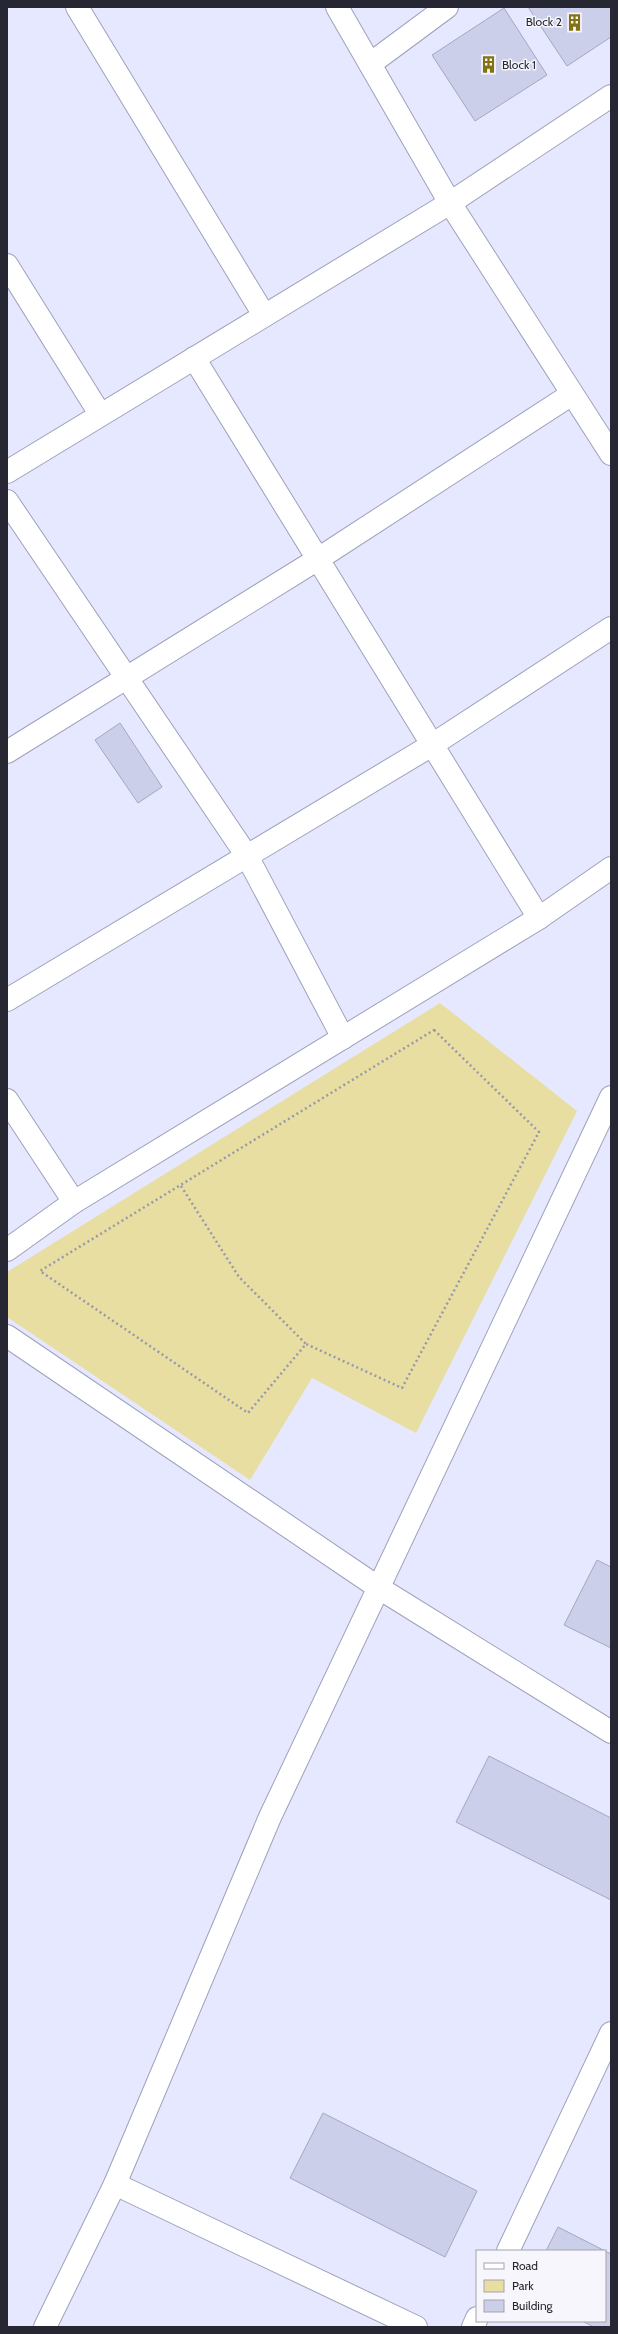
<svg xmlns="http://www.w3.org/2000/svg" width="618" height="2334" viewBox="0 0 618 2334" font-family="Cabin,sans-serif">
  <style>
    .green { fill: #e8dea2 }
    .building { fill: #cccfea; stroke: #a4a7c1 }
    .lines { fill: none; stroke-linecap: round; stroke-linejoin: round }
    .minor-casing { stroke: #9ea1bb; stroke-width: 24 }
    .tertiary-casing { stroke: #9ea1bb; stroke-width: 24 }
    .path { stroke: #9799ab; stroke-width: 2.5; stroke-dasharray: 2 3; stroke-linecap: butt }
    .minor { stroke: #fff; stroke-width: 22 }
    .tertiary { stroke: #fff; stroke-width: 22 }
    .labels { text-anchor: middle; stroke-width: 3; stroke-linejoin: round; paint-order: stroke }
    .poi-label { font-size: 12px; fill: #262732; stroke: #f6f6fc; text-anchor: end }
  </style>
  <rect width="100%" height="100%" fill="#e5e8fe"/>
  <path class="green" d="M440 1003 577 1111 416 1433 312 1378 250 1480 7 1317V1272Z"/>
  <g class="building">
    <path d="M528 7H611V37L567 66Z"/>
    <path d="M504 8 547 75 475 121 432 55Z"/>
    <path d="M120 723 162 787 138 803 95 740Z"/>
    <path d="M597 1560 611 1567V1648L564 1625Z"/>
    <path d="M489 1756 611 1818V1900L456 1822Z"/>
    <path d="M323 2113 477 2191 445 2257 290 2178Z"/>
    <path d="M558 2227 611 2254V2327H594L582 2321H605V2251H546Z"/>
  </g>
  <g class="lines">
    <defs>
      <g id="minor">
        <path d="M77 7 264 315"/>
        <path d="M7 265 100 414"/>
        <path d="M194 358 539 918"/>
        <path d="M7 501 247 856 343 1038"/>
        <path d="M7 752 318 559 572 394"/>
        <path d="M7 1000 432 745 611 628"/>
        <path d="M7 1100 74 1202 7 1250"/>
        <path d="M74 1202 539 918 611 868"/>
        <path d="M7 1336 379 1588"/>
        <path d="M115 2184 416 2327"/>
        <path d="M508 2251 611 2033"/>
        <path d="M473 2327 477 2318"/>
      </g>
      <g id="tertiary">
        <path d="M337 7 450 203 611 454"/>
        <path d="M370 64 447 7"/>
        <path d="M7 472 450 203 611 96"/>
        <path d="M379 1588 611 1732"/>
        <path d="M45 2327 115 2184 270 1817 611 1097"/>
      </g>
    </defs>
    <use href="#minor" class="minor-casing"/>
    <use href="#tertiary" class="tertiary-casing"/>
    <g class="path">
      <path d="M434 1030 539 1132 402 1388 306 1344 248 1413 40 1271Z"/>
      <path d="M181 1186 239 1277 306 1344"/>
    </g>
    <use href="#minor" class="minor"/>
    <use href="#tertiary" class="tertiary"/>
  </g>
  <defs>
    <symbol id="building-bare" viewBox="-9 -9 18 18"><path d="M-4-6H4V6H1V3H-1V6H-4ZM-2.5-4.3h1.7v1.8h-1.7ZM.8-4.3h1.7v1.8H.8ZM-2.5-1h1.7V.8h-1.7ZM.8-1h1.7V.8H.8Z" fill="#817214" stroke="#f6f6fc" stroke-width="2.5" paint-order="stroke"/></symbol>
  </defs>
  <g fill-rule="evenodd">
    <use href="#building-bare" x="562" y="10" width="25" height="25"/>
    <use href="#building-bare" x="476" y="52" width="25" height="25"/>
  </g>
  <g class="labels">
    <g class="poi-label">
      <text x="562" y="26">Block 2</text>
      <text x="502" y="69" text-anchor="start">Block 1</text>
    </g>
  </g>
  <rect width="618" height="2334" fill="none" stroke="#262732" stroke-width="16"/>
  <rect x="476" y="2250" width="130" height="72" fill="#f6f6fc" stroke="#a3a3ab"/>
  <rect x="484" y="2263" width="20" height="6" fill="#ffffff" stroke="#a3a3ab"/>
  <text x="512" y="2270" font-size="12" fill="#262732">Road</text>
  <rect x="484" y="2280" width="20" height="12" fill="#e8dea2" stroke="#a3a3ab"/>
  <text x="512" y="2290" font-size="12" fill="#262732">Park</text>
  <rect x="484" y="2300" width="20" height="12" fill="#cccfea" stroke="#a3a3ab"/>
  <text x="512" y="2310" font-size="12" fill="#262732">Building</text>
</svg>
